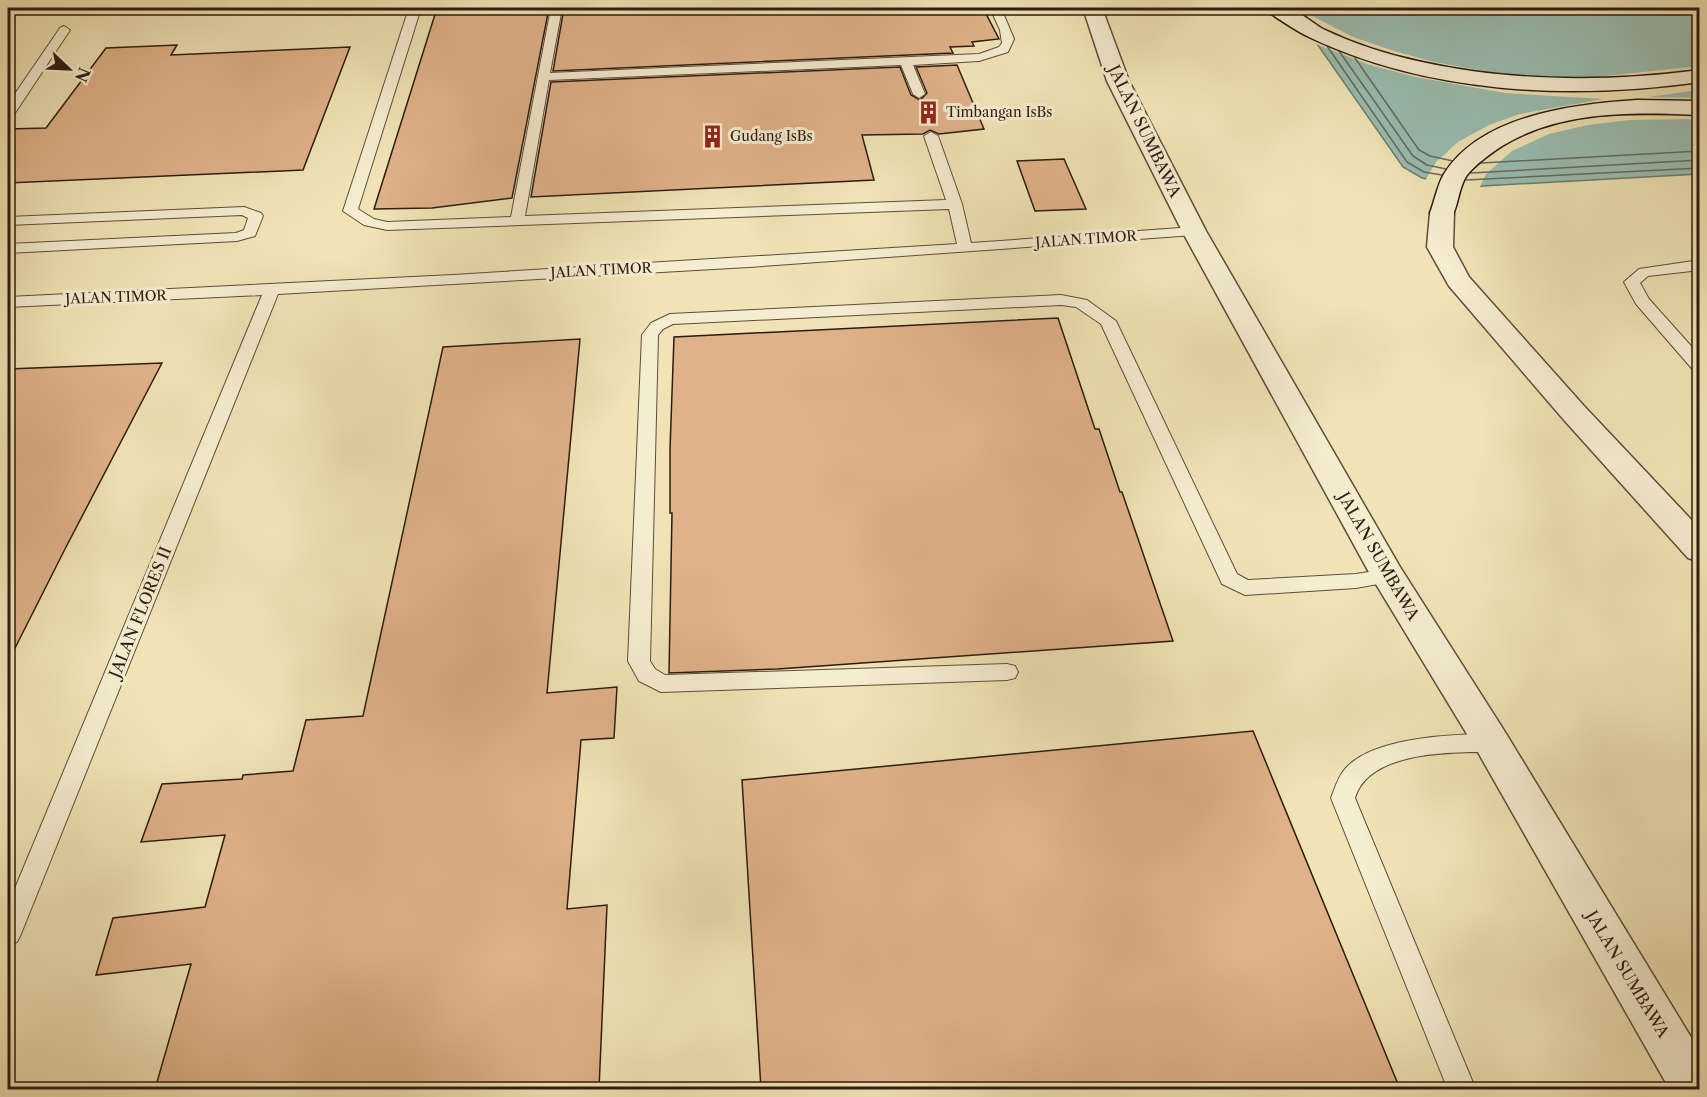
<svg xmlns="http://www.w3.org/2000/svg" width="1707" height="1097" viewBox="0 0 1707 1097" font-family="'Libre Caslon Text',serif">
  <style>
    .water { fill: #9abeb1; stroke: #6e7d71; stroke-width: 1.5 }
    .pier { fill: #f0e4b6 }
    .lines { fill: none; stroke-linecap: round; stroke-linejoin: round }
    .shore { stroke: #646c61; stroke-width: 1.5 }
    .building { fill: #e0b28a; stroke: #2d1b11; stroke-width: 1.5 }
    .service-casing { stroke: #5e4d3a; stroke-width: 2 }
    .minor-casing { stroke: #5e4d3a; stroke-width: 3 }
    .secondary-casing { stroke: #2d1b11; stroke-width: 3 }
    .service { fill: #f5edd0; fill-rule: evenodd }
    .minor { fill: #f5edd0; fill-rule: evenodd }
    .secondary { fill: #f5edd0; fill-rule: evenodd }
    .labels { text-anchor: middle; stroke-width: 6; stroke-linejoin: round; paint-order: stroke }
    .far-poi-label { font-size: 14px; fill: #2d1b11; stroke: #f5edd0; text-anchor: start }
    .far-street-label { font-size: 14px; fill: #2d1b11; stroke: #f5edd0 }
    .street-label { font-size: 16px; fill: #2d1b11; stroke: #f5edd0 }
  </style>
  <rect width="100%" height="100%" fill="#f0e4b6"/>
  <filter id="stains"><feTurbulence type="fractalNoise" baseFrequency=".00333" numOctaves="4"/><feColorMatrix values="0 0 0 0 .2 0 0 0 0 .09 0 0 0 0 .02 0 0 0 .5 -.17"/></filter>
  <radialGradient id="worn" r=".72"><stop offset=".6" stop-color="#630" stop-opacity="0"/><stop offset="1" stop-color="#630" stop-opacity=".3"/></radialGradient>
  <path class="water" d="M1292 8 1699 9V174L1465 187 1422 178 1403 167Z"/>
  <path class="pier" d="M1289 8H1297L1353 37 1394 51 1434 62 1490 72 1539 77H1597L1699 66V90L1648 97 1699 98V119L1630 120 1588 125 1549 134 1512 151 1486 174 1479 189H1465L1425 181 1436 162 1458 142 1489 125 1520 114 1603 99 1505 93 1416 77 1370 65 1313 43Z"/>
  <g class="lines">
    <g class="shore">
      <path d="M1327 46 1407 162 1424 172 1442 175"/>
      <path d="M1339 51 1413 156 1427 165 1446 169"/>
      <path d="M1355 58 1419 150 1430 156 1453 161"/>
      <path d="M1481 163 1700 151"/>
      <path d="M1471 173 1700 160"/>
      <path d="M1466 180 1700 168"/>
    </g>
  </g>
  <g class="building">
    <path d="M437 8H549L512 198 432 208 374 209Z"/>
    <path d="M564 8H983L999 39 972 42 974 46 950 47 953 53 553 71Z"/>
    <path d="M177 45 171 55 350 47 303 170 8 183V129L46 128 106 48Z"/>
    <path d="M957 65 984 129 939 134 930 130 923 134 862 135 874 180 531 197 551 82 900 67 911 95 920 100 927 93 916 67Z"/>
    <path d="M1064 159 1086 209 1035 211 1017 161Z"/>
    <path d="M1058 318 1095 429H1099L1120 492H1122L1173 641 778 669 669 673 672 513H670V449L674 337Z"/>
    <path d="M580 339 547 693 617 687 614 738 581 740 567 909 607 905 599 1089H155L191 964 96 975 113 918 205 907 225 835 141 842 162 784 242 779 243 775 293 771 306 720 363 716 443 347Z"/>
    <path d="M162 363 65 549 8 662V369Z"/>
    <path d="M1253 731 1400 1089H761L742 780Z"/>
  </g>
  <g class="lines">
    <defs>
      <g id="service">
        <path d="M409 8H421L358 209 374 219 387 222 511 217 551 8H562L550 73 979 54 999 47 1002 43 1000 30 990 8H1001L1014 39 1008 52 979 61 913 65 925 94 919 98 913 94 901 65 549 80 525 216 946 200 924 136 931 132 938 136 962 204 971 243 1194 227 1201 231 1194 235 749 267 278 294 21 934 17 942 8 945V905L262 295 8 307V297L453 275 957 244 949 209 387 230 364 225 343 211Z"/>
        <path d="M64 26 70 30 13 116 8 117V104L60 28Z"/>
        <path d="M244 207 261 213 263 216 255 236 237 241 8 253V244L236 233 244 230 248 218 242 215 8 225V217Z"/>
        <path d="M1700 260V270L1648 276 1640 283 1649 299 1700 356V372L1694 371 1636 304 1624 282 1639 269Z"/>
        <path d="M1061 295 1087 300 1116 321 1237 574 1248 580 1356 574 1388 569 1395 571 1398 576 1395 581 1356 588 1245 595 1222 584 1101 324 1076 307 1061 305 673 324 663 329 658 335 650 661 655 669 665 675 1007 664 1015 666 1018 672 1015 678 1007 680 661 692 639 681 628 661 642 335 651 323 670 314Z"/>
        <path d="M1492 734 1500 737 1503 743 1500 749 1492 752C1451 752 1369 751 1355 798L1476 1090H1448L1331 798C1335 788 1338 777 1345 769 1372 737 1454 734 1492 734Z"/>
      </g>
      <g id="minor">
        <path d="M1083 8H1102L1129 81 1206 231 1400 567 1505 732 1700 1052V1090H1670L1479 754 1371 576 1182 231 1107 81Z"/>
        <path d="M1442 206 1451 208 1454 213 1453 247 1469 277 1584 406 1700 529V562L1688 558 1564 420 1449 286 1427 247 1430 213 1433 208Z"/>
      </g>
      <g id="secondary">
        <path d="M1265 8C1271 7 1282 6 1288 8 1300 11 1312 23 1323 29 1354 44 1389 55 1422 62 1513 82 1608 82 1700 70V82C1571 100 1430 94 1311 38 1296 31 1282 21 1268 12Z"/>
        <path d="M1637 100 1700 101V115C1633 112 1561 110 1502 146 1490 154 1476 164 1467 175 1458 188 1459 205 1451 218L1442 220 1433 218 1430 213C1435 200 1437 186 1444 174 1481 115 1574 104 1637 100Z"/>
      </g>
    </defs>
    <use href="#service" class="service-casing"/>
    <use href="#minor" class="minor-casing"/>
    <use href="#secondary" class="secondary-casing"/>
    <use href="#service" class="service"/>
    <use href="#minor" class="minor"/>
    <use href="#secondary" class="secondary"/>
  </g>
  <defs>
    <symbol id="building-bare" viewBox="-9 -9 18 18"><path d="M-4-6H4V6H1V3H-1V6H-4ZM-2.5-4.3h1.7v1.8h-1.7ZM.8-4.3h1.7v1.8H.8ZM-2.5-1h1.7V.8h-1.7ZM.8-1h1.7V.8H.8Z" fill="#8f2418" stroke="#f5edd0" stroke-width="2.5" paint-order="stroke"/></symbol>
  </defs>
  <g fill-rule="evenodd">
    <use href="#building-bare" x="912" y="96" width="33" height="33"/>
    <use href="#building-bare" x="696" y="120" width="33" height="33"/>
  </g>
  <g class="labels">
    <g class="far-poi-label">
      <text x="946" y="117">Timbangan IsBs</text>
      <text x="730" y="141">Gudang IsBs</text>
    </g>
    <g class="far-street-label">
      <text transform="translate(1086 239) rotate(-4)" y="5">JALAN TIMOR</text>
      <text transform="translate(601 270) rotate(-3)" y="5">JALAN TIMOR</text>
      <text transform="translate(116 297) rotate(-2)" y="5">JALAN TIMOR</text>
    </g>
    <g class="street-label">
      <text transform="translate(1145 131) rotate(64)" y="6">JALAN SUMBAWA</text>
      <text transform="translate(1379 556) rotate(60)" y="6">JALAN SUMBAWA</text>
      <text transform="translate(140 612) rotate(-68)" y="6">JALAN FLORES II</text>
      <text transform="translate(1628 974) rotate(59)" y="6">JALAN SUMBAWA</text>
    </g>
  </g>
  <rect width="1707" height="1097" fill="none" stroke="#f0e4b6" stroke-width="30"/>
  <rect x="9" y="9" width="1689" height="1079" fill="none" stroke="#2d1b11" stroke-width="3"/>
  <rect x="15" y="15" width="1677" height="1067" fill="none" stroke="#2d1b11" stroke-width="1.5"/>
  <g transform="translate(69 69) rotate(113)" stroke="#f5edd0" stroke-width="4.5" paint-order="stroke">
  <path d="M0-4.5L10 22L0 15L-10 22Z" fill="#2d1b11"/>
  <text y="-9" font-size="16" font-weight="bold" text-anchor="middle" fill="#2d1b11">N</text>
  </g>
  <rect width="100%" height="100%" filter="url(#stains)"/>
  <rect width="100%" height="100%" fill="url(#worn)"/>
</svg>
